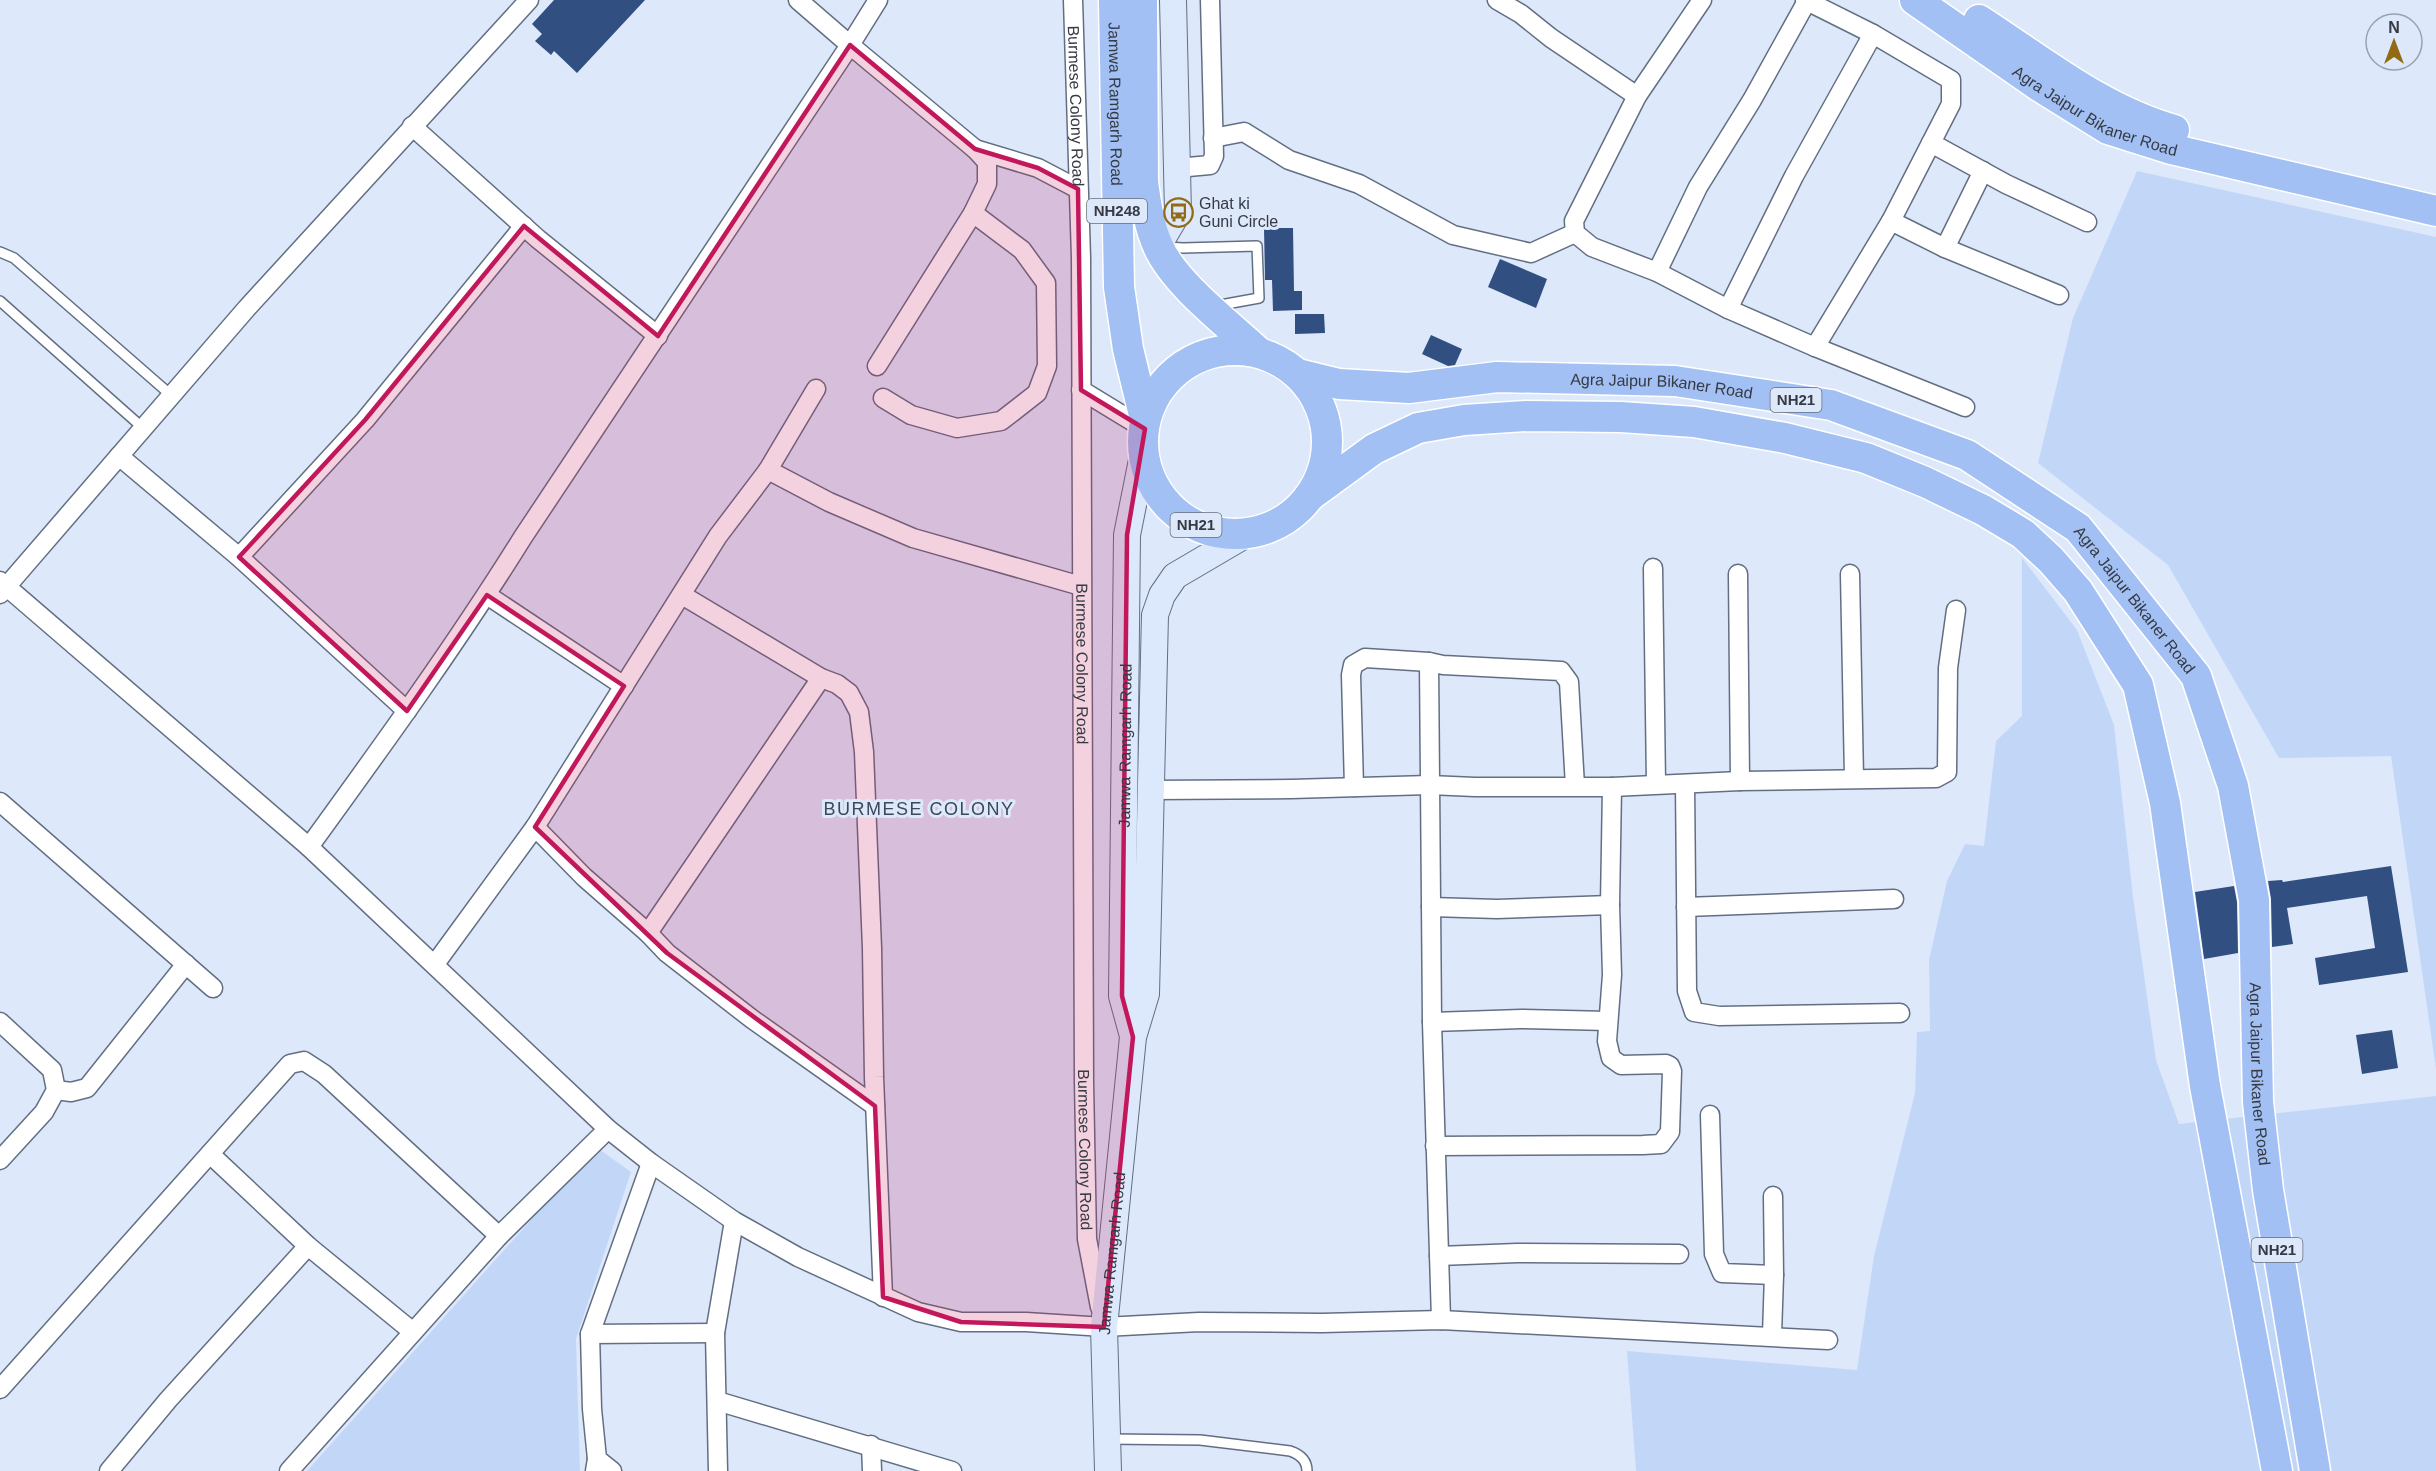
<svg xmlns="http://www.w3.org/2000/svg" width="2436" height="1471" viewBox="0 0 2436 1471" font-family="Arial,sans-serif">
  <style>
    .green { fill: #c2d7f8 }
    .building { fill: #324f81 }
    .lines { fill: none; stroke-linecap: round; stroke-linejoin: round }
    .service-casing { stroke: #626f83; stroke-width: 12 }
    .minor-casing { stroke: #626f83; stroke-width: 21 }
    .secondary-casing { stroke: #626f83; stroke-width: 28 }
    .trunk-casing { stroke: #fff; stroke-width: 33 }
    .service { stroke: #fff; stroke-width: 9 }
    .minor { stroke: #fff; stroke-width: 18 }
    .secondary { stroke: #dce8fb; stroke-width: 26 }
    .trunk { stroke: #a2c0f4; stroke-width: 30 }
    .marked { fill: #c2185b; fill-opacity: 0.2; stroke: #c2185b; stroke-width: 4.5; stroke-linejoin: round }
    .labels { text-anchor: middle; stroke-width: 6; stroke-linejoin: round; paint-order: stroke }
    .shield { fill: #dde8fb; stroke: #676e7a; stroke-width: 1.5 }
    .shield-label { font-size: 15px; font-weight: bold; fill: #353a43 }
    .street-label { font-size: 16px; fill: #353a43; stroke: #dde8fb }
    .poi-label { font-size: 16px; fill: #353a43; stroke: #dde8fb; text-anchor: start }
    .neighbourhood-label { font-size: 18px; letter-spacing: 1.5px; fill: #3d485b; stroke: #dde8fb }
  </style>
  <rect width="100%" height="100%" fill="#dde8fb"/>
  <g class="green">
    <path d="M2137 171 2436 237V1069L2391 756 2279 758 2168 565 2038 463 2073 318Z"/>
    <path d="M2022 558 2077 630 2114 725 2133 897 2156 1060 2179 1124 2436 1096V1471H1636L1627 1351 1857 1370 1874 1256 1915 1093 1917 1032 1930 1031 1929 960 1947 881 1965 844 1984 846 1996 741 2022 716Z"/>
    <path d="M596 1147 631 1172 576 1339 580 1471H307Z"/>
  </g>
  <g class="building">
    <path d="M554 0H645L577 73 554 51 551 55 535 41 542 34 532 24Z"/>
    <path d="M1264 228H1293L1294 291H1302V310L1273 311 1272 280H1265Z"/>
    <path d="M1500 259 1547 279 1536 308 1488 287Z"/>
    <path d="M1295 314H1324L1325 333 1295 334Z"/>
    <path d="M1431 335 1462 349 1455 365 1448 366 1422 354Z"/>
    <path d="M2391 866 2408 972 2319 985 2315 958 2375 948 2367 896 2287 908 2293 944 2272 947 2271 899 2268 881 2282 880 2283 882Z"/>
    <path d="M2234 886 2237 902 2238 953 2204 959 2195 892Z"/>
    <path d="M2392 1030 2398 1068 2362 1074 2356 1035Z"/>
  </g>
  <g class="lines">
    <defs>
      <g id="service">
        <path d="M1166 247 1183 248 1257 246 1259 298 1215 306"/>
        <path d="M0 252 14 258 172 396"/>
        <path d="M0 301 143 428"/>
        <path d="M1108 1439 1200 1440 1290 1451C1299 1454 1307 1460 1307 1471"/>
      </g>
      <g id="minor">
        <path d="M798 0 850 45 878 0"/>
        <path id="s1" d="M1073 0 1081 258 1084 1082 1087 1239 1100 1307"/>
        <path d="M1497 0 1521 14 1551 38 1637 96"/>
        <path d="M1702 0 1637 96 1574 221 1575 233 1592 247 1657 272 1728 309 1815 347 1965 407"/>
        <path d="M1805 0 1873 34 1951 80V104L1891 221 1815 347"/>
        <path d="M412 126 538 239 658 336"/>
        <path d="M1213 138 1244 132 1289 160 1359 184 1453 235 1531 253 1575 233"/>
        <path d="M1931 143 2006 184 2087 222"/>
        <path d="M975 149 1038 168 1078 189"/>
        <path d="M1177 168 1210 165 1214 156 1210 0"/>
        <path d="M1891 221 1945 248 2059 295"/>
        <path d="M1945 248 1983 171"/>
        <path d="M1657 272 1698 187 1752 100 1807 1"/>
        <path d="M1728 309 1794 176 1873 34"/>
        <path d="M1081 390 1145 429"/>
        <path d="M883 398 911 415 957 428 1001 421 1037 393 1047 366 1046 283 1022 250 973 213"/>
        <path d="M119 456 239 557 407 711"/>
        <path d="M768 470 829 502 913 538 1081 586"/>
        <path d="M239 557 365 420 524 226"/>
        <path d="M1653 568 1656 784"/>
        <path d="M1738 574 1740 781"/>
        <path d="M1850 574 1854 778"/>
        <path d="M0 581 309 847 608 1129 651 1163 734 1221 798 1257 918 1312 961 1322H1026L1104 1327 1199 1322 1322 1323 1441 1320 1828 1340"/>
        <path d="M0 594 247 308 529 0"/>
        <path d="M487 595 624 686"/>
        <path d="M682 595 821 678 837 684 849 693 859 712 864 752 872 948 874 1077 883 1297"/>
        <path d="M1685 784 1687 991 1694 1012 1719 1016 1900 1013"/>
        <path d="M1354 787 1351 675 1353 665 1365 658 1429 662"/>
        <path d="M1150 790 1291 789 1429 785 1475 787H1612L1740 781 1936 778 1947 772 1948 668 1956 610"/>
        <path d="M0 802 213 988"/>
        <path d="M535 827 584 877 648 933 667 953 752 1019 875 1106"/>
        <path d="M309 847C383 745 457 643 523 537L850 45 975 149 987 162V184L973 213 877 366"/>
        <path d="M1431 907 1497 909 1610 905"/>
        <path d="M1686 907 1894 899"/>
        <path d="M648 933 821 678"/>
        <path d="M435 964 535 827 718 536 768 470 816 389"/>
        <path d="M0 1022 52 1070 56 1090 44 1112 0 1160"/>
        <path d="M1432 1022 1521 1019 1608 1021"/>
        <path d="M56 1090 71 1092 87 1088 186 964"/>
        <path d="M1710 1115 1714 1254 1722 1273 1774 1275"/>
        <path d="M1435 1146 1643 1145 1661 1144 1670 1132 1672 1071 1670 1066 1666 1064 1621 1065 1611 1058 1607 1041 1612 975 1610 905 1612 787"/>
        <path d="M210 1154 308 1246 413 1332"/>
        <path d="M1439 1256 1517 1253 1679 1254"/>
        <path d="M1441 1320 1432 1022 1429 662 1443 665 1561 671 1569 682 1575 786"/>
        <path d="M590 1334 715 1333"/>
        <path d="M1772 1335 1774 1275 1773 1196"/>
        <path d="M0 1389 290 1064 304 1061 324 1074 499 1236"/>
        <path d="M717 1401 952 1471"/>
        <path d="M871 1445 872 1471"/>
        <path d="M597 1459 612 1471"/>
        <path d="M109 1471 168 1400 308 1246"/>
        <path d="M289 1471 499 1236 608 1129"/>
        <path d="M595 1471 597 1459 592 1409 590 1334 651 1163"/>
        <path d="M718 1471 715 1333 734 1221"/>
      </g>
      <g id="secondary">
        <path d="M1158 246 1178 212 1173 0"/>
        <path id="s2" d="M1133 1036 1122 996 1127 535 1143 455"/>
        <path id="s3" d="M1108 1471 1104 1327 1133 1037 1146 994 1155 615 1162 595 1175 576 1250 532"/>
      </g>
      <g id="trunk">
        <path id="s4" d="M1114 0 1119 287 1128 349 1145 419"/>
        <path d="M1142 0 1143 182C1146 203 1149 227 1158 246 1174 283 1227 323 1257 351"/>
        <path id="s5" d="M1915 0 2039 86 2108 129 2171 149 2436 211"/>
        <path d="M1979 20C2041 60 2102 110 2174 130"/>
        <circle cx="1235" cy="442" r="92"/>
        <path id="s6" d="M1298 374 1339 384 1409 388 1497 377 1675 381 1831 405 1967 455 2078 528 2196 676 2233 786 2254 900 2258 1102 2268 1190 2315 1471"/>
        <path d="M1311 495 1374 449 1418 428 1464 420 1526 416 1621 417 1694 422 1785 438 1866 458 1925 482 1983 510 2023 534 2051 560 2078 591 2138 685 2165 803 2205 1086 2277 1471"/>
      </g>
    </defs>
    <use href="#service" class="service-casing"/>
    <use href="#minor" class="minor-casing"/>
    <use href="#secondary" class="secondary-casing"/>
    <use href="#trunk" class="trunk-casing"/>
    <use href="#service" class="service"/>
    <use href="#minor" class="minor"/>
    <use href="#secondary" class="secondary"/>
    <use href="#trunk" class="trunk"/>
  </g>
  <path class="marked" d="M850 45 975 149 1038 168 1078 189 1081 390 1145 429 1127 535 1122 996 1133 1037 1104 1327 961 1322 883 1297 875 1106 667 953 535 827 624 686 487 595 407 711 239 557 365 420 524 226 658 336Z"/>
  <defs>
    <symbol id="bus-ring" viewBox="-11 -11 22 22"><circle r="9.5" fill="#dde8fb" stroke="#926a13" stroke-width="1.5"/><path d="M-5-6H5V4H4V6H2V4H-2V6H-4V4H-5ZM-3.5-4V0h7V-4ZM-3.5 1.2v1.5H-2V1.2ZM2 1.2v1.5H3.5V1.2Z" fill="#926a13"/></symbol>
  </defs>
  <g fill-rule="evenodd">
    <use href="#bus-ring" x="1162" y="196" width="33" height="33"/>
  </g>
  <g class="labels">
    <g class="shield">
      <rect x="1087" y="199" width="60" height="24" rx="4.5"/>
      <rect x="1770.5" y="388" width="51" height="24" rx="4.5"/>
      <rect x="1170.5" y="513" width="51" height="24" rx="4.5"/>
      <rect x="2251.5" y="1238" width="51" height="24" rx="4.5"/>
    </g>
    <g class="shield-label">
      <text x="1117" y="216">NH248</text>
      <text x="1796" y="405">NH21</text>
      <text x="1196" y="530">NH21</text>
      <text x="2277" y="1255">NH21</text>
    </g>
    <g class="street-label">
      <text dy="6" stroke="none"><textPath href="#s4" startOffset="104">Jamwa Ramgarh Road</textPath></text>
      <text dy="6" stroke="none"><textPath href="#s1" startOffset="106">Burmese Colony Road</textPath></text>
      <text dy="6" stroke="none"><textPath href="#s5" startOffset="213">Agra Jaipur Bikaner Road</textPath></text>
      <text dy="6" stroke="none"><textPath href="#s6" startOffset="366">Agra Jaipur Bikaner Road</textPath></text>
      <text dy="6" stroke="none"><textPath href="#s6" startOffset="906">Agra Jaipur Bikaner Road</textPath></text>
      <text dy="6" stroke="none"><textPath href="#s1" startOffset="664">Burmese Colony Road</textPath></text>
      <text dy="6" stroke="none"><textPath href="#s2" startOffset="292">Jamwa Ramgarh Road</textPath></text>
      <text dy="6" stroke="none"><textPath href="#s6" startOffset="1410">Agra Jaipur Bikaner Road</textPath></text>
      <text dy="6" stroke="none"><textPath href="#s1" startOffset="1150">Burmese Colony Road</textPath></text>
      <text dy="6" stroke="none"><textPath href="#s3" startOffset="218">Jamwa Ramgarh Road</textPath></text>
    </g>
    <g class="poi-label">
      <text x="1199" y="209">Ghat ki<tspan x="1199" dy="18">Guni Circle</tspan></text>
    </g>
    <g class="neighbourhood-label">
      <text x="919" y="815">BURMESE COLONY</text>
    </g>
  </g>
  <g transform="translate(2394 42)"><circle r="28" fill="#dde8fb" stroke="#9aa2b1" stroke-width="1.5"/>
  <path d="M0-4.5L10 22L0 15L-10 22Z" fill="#926a13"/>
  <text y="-9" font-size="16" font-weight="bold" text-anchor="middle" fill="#353a43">N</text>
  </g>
</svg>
